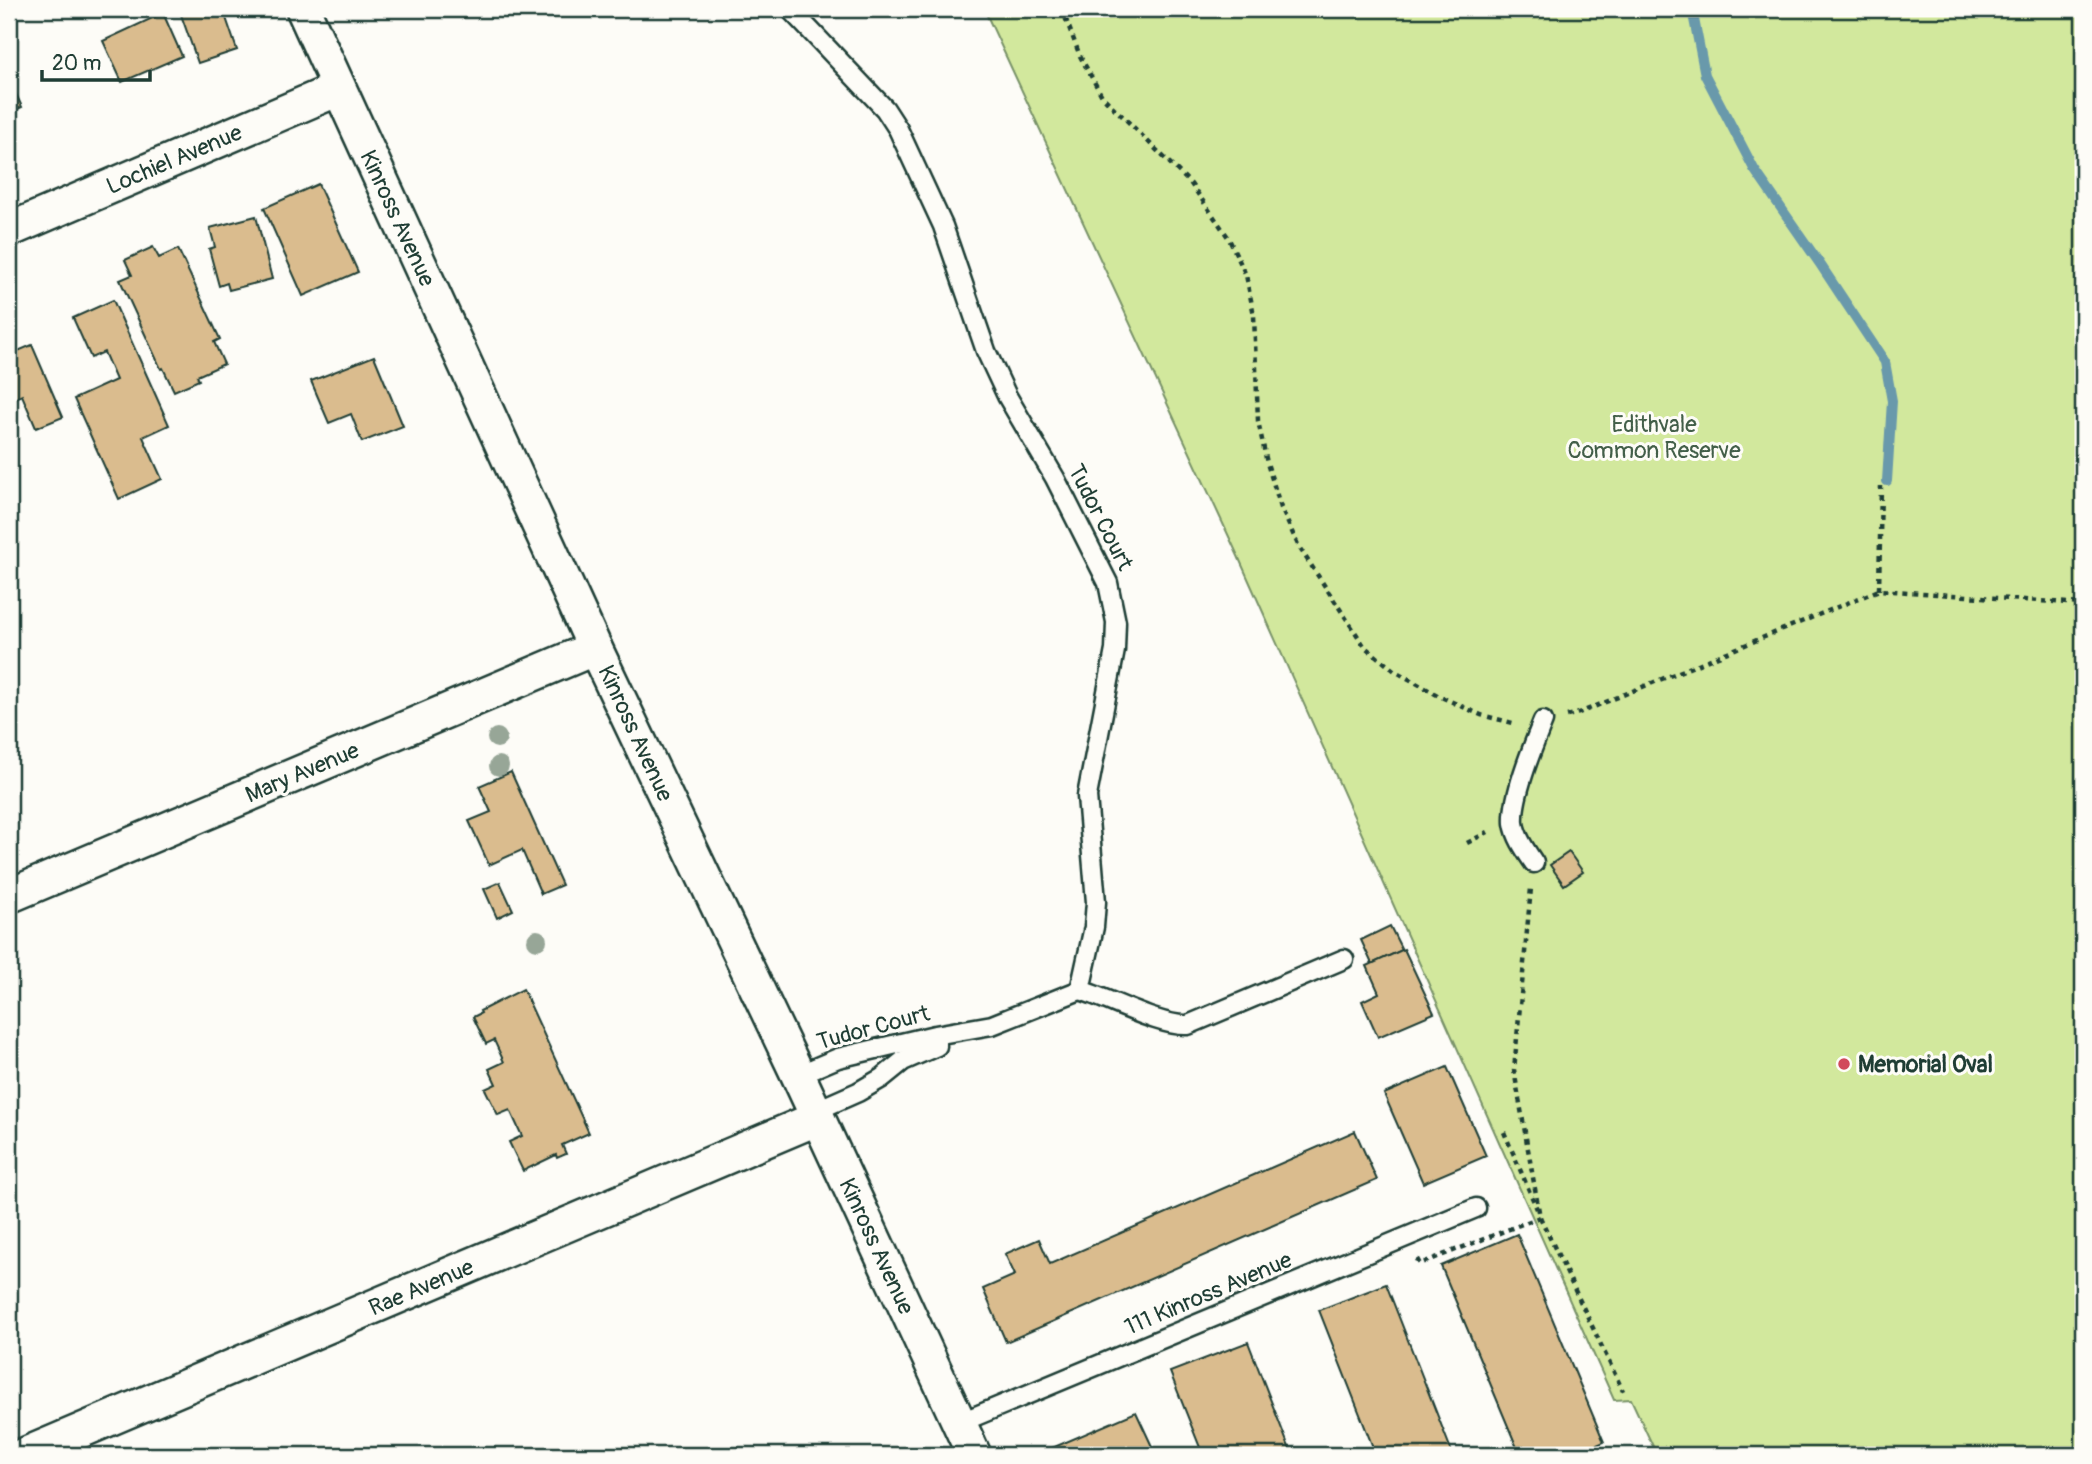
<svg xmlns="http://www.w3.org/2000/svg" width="2092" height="1464" viewBox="0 0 2092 1464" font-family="Pangolin,sans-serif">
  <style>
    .green { fill: #d2e89d; stroke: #789268; stroke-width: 2 }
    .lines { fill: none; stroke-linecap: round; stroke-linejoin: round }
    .stream { stroke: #6999ab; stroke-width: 10 }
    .building { fill: #dabc8e; stroke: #1f3d34; stroke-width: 2 }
    .service-casing { stroke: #1f3d34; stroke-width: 23 }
    .minor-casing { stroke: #1f3d34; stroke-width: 38 }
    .path { stroke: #1f3d34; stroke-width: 4.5; stroke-dasharray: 5 5; stroke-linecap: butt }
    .service { stroke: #fdfcf7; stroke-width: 18 }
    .minor { stroke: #fdfcf7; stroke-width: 33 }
    .tree { fill: #97a697 }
    .poi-dot { fill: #d1495b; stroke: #fdfcf7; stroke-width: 2.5 }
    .labels { text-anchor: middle; stroke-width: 6; stroke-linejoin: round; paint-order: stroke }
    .street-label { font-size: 23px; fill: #1f3d34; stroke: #fdfcf7 }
    .park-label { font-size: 23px; fill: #435f49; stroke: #fdfcf7 }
    .poi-label { font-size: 23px; font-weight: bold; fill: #1f3d34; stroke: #fdfcf7; text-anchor: start }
  </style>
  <rect width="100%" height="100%" fill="#fdfcf7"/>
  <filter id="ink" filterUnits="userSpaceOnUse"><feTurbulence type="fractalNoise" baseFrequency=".0143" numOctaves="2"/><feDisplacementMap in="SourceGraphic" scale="14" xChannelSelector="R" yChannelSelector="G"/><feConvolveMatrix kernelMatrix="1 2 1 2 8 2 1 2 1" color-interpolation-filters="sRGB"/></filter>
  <g filter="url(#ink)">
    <path class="green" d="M984 9H2083V1455H1657L1631 1399 1614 1400 1238 556Z"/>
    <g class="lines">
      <path class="stream" d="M1692 9 1705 75 1754 169 1820 264 1885 362 1892 401 1887 481"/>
    </g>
    <g class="building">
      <path d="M179 9H223L237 50 198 63Z"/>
      <path d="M163 13 182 56 122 82 103 41Z"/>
      <path d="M9 79 22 107 9 113Z"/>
      <path d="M318 184 358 272 303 296 264 208Z"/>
      <path d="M256 216 272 279 229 290 227 283 219 286 209 249 215 247 210 228Z"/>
      <path d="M153 247 159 258 178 249 220 339 214 342 224 364 197 376 199 380 174 391 163 368 161 369 120 280 132 275 125 260Z"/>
      <path d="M113 300 169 425 143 437 162 479 119 499 74 399 116 380 104 352 91 358 73 318Z"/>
      <path d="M9 329 18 351 32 345 63 417 36 428 22 395 9 401Z"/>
      <path d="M374 356 403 426 362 442 351 414 329 423 311 381Z"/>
      <path d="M511 772 562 885 541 894 522 850 489 865 469 821 491 812 479 786Z"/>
      <path d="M1569 852 1583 872 1564 885 1550 865Z"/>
      <path d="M500 882 513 910 497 918 484 889Z"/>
      <path d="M1390 926 1402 950 1372 964 1361 940Z"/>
      <path d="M1404 949 1434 1013 1378 1037 1362 1001 1379 993 1367 966Z"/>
      <path d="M523 989 589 1133 562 1145 566 1154 557 1158 556 1155 523 1171 509 1142 522 1136 510 1110 498 1115 485 1089 496 1084 489 1069 504 1062 494 1040 486 1044 473 1017 481 1013 480 1011Z"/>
      <path d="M1447 1067 1486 1156 1423 1183 1384 1094Z"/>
      <path d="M1355 1131 1377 1180 1006 1342 983 1289 1015 1275 1005 1254 1039 1239 1050 1264Z"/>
      <path d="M1517 1234 1604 1442 1574 1455H1520L1441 1266Z"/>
      <path d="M1386 1284 1453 1455H1376L1319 1310Z"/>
      <path d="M1248 1342 1292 1455H1203L1170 1372Z"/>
      <path d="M1136 1412 1156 1455H1055L1052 1448Z"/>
    </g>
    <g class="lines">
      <defs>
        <g id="service">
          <path d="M790 9 885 109 898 129 943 226 986 351 1007 396 1055 478 1108 583 1116 622 1115 650 1087 796 1096 902 1094 927 1080 990 992 1025 935 1035 838 1058 798 1075"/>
          <path d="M1534 863C1526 851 1516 837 1514 823 1512 797 1533 746 1543 721"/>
          <path d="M1080 990C1110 999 1161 1027 1188 1025L1344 959"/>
          <path d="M815 1111 858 1092 882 1078 903 1061 937 1046"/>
          <path d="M959 1423 1476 1208"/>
        </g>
        <g id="minor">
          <path d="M303 9 595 648 798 1075 974 1455"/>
          <path d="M9 230 338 89"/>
          <path d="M9 896 595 648"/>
          <path d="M24 1455 818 1118"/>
        </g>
      </defs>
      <use href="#service" class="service-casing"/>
      <use href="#minor" class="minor-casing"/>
      <g class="path">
        <path d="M1062 9 1080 56 1102 96 1191 184 1228 237 1246 275 1254 315 1258 421 1267 463 1281 508 1299 547 1365 647 1395 671 1439 696 1481 715 1513 723"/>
        <path d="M1879 590 1881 486"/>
        <path d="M1567 716 1579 713 1879 590 2083 604"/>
        <path d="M1467 843 1488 832"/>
        <path d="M1504 1132 1537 1209"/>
        <path d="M1540 1217 1623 1391"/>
        <path d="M1417 1259 1420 1264 1540 1217 1514 1070 1531 888"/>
      </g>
      <use href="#service" class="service"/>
      <use href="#minor" class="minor"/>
    </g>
    <g class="tree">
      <circle cx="497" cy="738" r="10"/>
      <circle cx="499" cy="766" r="10"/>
      <circle cx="537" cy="940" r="10"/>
    </g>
  </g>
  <circle class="poi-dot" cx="1844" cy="1064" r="7"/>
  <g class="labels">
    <g class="street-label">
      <text transform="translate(174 159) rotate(-23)" y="8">Lochiel Avenue</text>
      <text transform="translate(398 218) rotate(65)" y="8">Kinross Avenue</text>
      <text transform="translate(1101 517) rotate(63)" y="8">Tudor Court</text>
      <text transform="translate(636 733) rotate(65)" y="8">Kinross Avenue</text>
      <text transform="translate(302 772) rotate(-23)" y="8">Mary Avenue</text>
      <text transform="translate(873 1027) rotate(-15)" y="8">Tudor Court</text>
      <text transform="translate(877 1246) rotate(65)" y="8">Kinross Avenue</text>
      <text transform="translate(421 1287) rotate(-23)" y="8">Rae Avenue</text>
      <text transform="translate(1208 1293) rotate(-23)" y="8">111 Kinross Avenue</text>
    </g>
    <g class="park-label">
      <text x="1654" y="432">Edithvale<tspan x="1654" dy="26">Common Reserve</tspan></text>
    </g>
    <g class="poi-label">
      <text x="1858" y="1072">Memorial Oval</text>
    </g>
  </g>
  <rect width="2092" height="1464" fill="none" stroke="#fdfcf7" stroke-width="35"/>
  <rect x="18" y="18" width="2057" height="1429" fill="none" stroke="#1f3d34" stroke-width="2.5" filter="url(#ink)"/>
  <path d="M42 70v10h108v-10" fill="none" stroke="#1f3d34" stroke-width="3.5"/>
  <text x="52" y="70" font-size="21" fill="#1f3d34" stroke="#fdfcf7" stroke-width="5" paint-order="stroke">20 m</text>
</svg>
